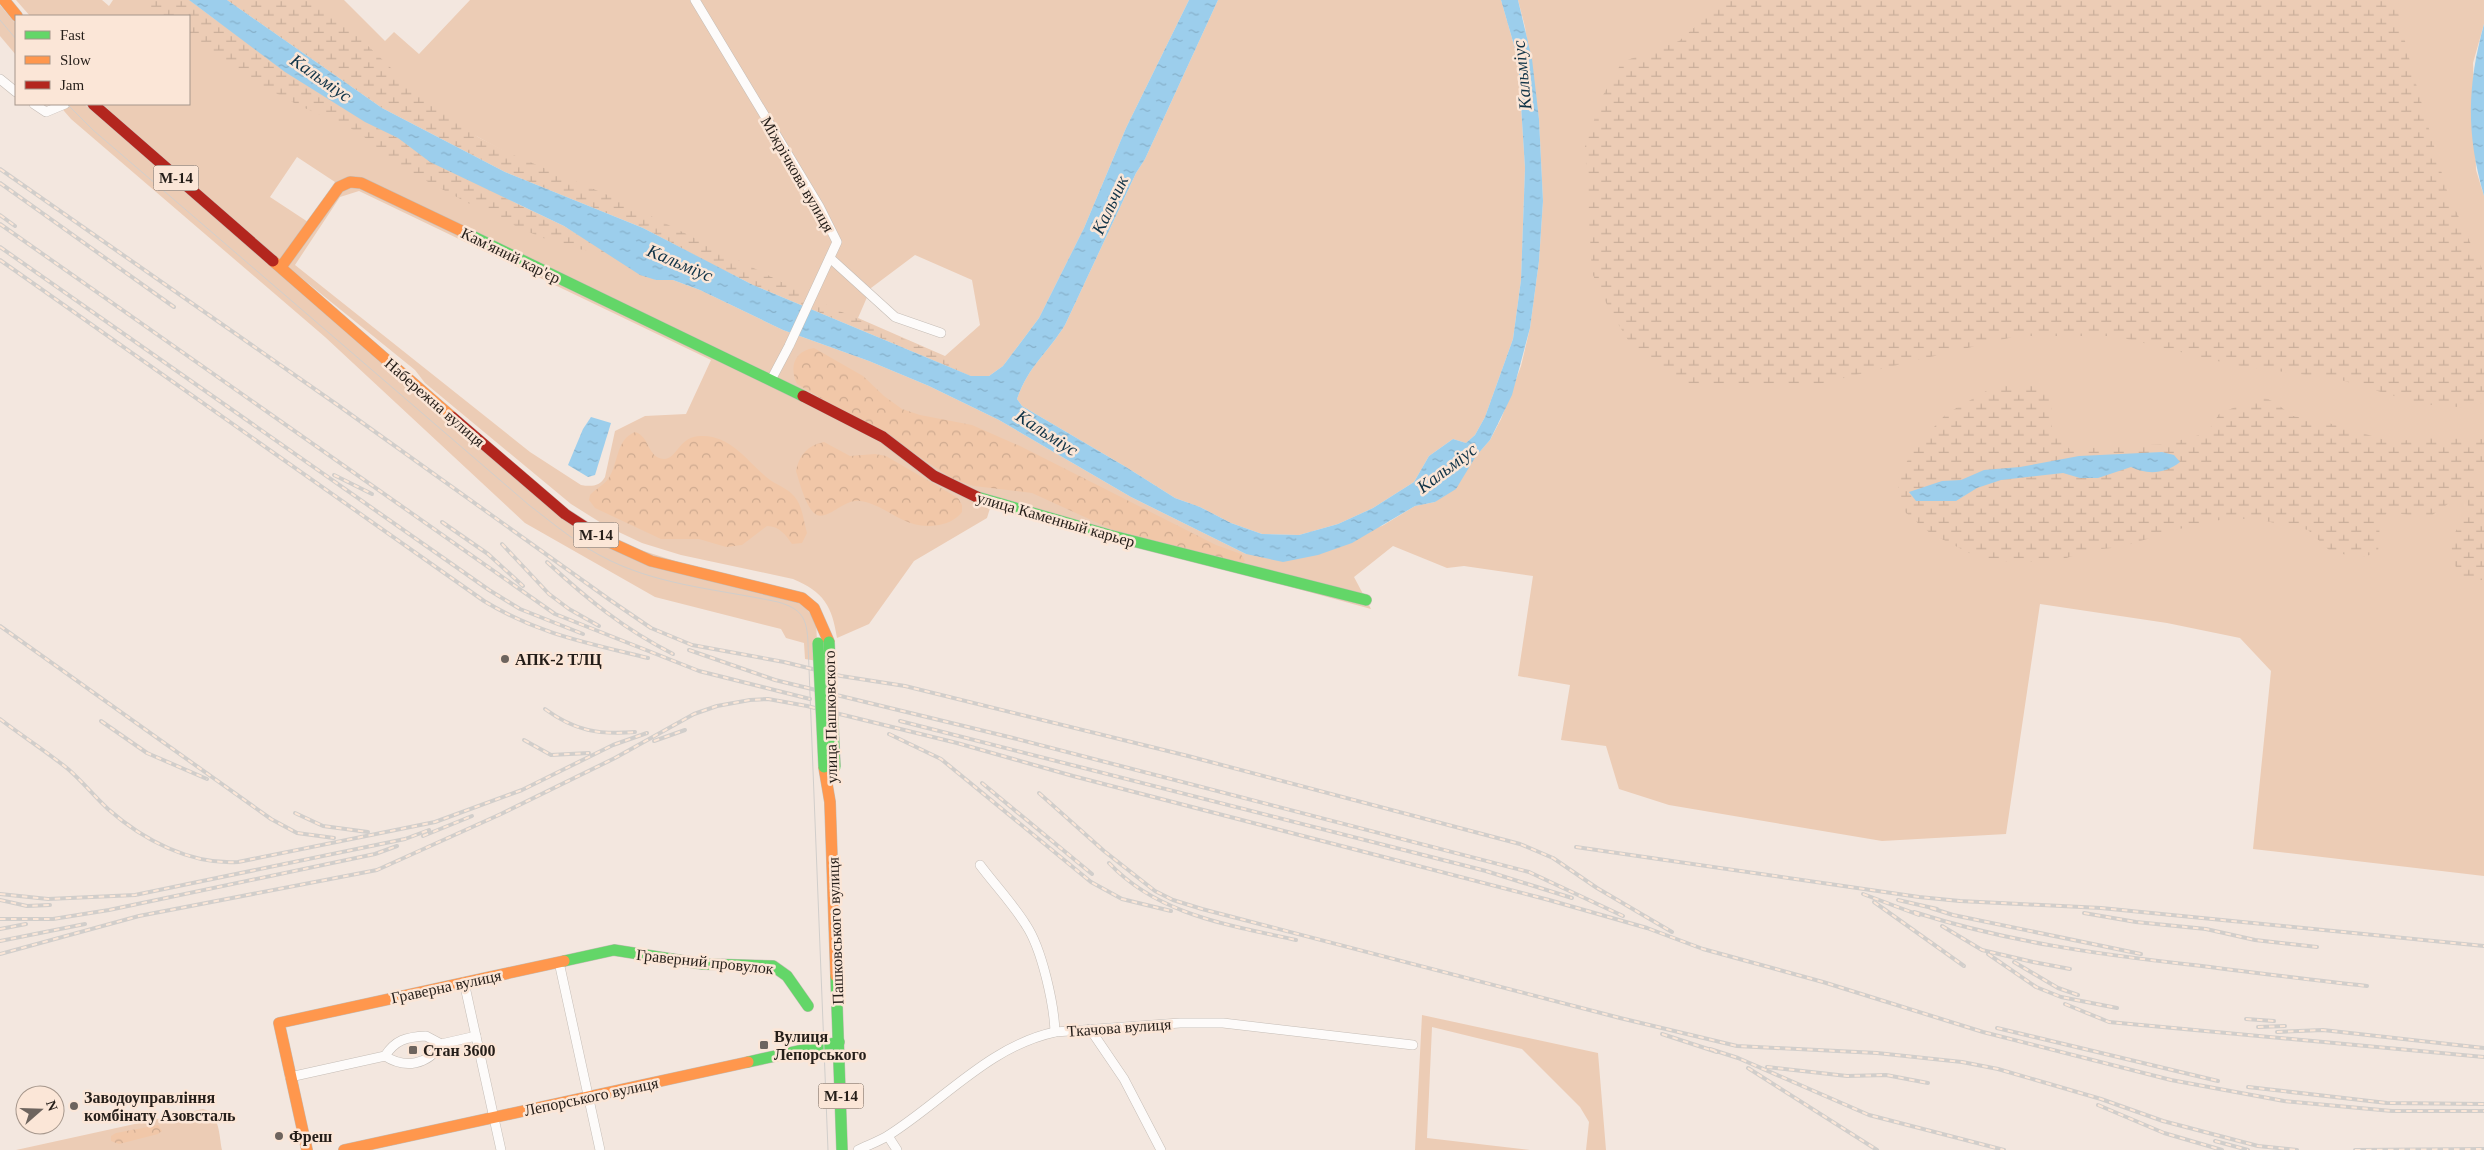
<svg xmlns="http://www.w3.org/2000/svg" width="2484" height="1150" viewBox="0 0 2484 1150" font-family="'Times New Roman',serif">
  <style>
    .green { fill: #ecccb5; fill-rule: evenodd }
    .forest { fill: url(#forest-crowns) }
    .wetland { fill: url(#wetland-marsh) }
    .water { fill: url(#water-ripples) }
    .lines { fill: none; stroke-linecap: round; stroke-linejoin: round }
    .street-casing { stroke: #c5bdb6; stroke-width: 10 }
    .fast-casing { stroke: #c5bdb6; stroke-width: 12 }
    .slow-casing { stroke: #c5bdb6; stroke-width: 12 }
    .jam-casing { stroke: #c5bdb6; stroke-width: 12 }
    .street { stroke: #fdfbfa; stroke-width: 9 }
    .fast { stroke: #63d668; stroke-width: 11 }
    .slow { stroke: #ff974d; stroke-width: 11 }
    .jam { stroke: #b3261e; stroke-width: 11 }
    .tram { stroke: #d1cecb; stroke-width: 1 }
    .rail-casing { stroke: #d1cecb; stroke-width: 4 }
    .rail { stroke: #fbe6d7; stroke-width: 2; stroke-dasharray: 5.5; stroke-linecap: butt }
    .fast-bridge-casing { stroke: #cbc5c1; stroke-width: 12; stroke-linecap: butt }
    .fast-bridge { stroke: #63d668; stroke-width: 11 }
    .poi-dot { fill: #6d645e; stroke: #fbe6d7; stroke-width: 2 }
    .labels { text-anchor: middle; stroke-width: 5; stroke-linejoin: round; paint-order: stroke }
    .shield { fill: #fbe6d7; stroke: #655a52; stroke-width: 1 }
    .shield-label { font-size: 15px; font-weight: bold; fill: #251e19 }
    .street-label { font-size: 16px; fill: #251e19; stroke: #fbe6d7 }
    .poi-label { font-size: 16px; font-weight: bold; fill: #251e19; stroke: #fbe6d7; text-anchor: start }
    .water-label { font-size: 18px; font-style: italic; fill: #103347; stroke: #fbe6d7 }
  </style>
  <defs>
    <pattern id="forest-crowns" width="20" height="18" patternUnits="userSpaceOnUse" patternTransform="scale(1.25)"><rect width="20" height="18" fill="#f1c7a8"/><path d="M2 6a3 3 0 1 1 6 0M12 15a3 3 0 1 1 6 0" fill="none" stroke="#ceaa90"/></pattern>
    <pattern id="wetland-marsh" width="20" height="14" patternUnits="userSpaceOnUse" patternTransform="scale(1.25)"><rect width="20" height="14" fill="#ecccb5"/><path d="M1 5h8M5 5V1M11 12h8M15 12V8" fill="none" stroke="#caaf9b"/></pattern>
    <pattern id="water-ripples" width="26" height="14" patternUnits="userSpaceOnUse" patternTransform="scale(1.25)"><rect width="26" height="14" fill="#9cceec"/><path d="M2 4q2-2 4 0t4 0M15 11q2-2 4 0t4 0" fill="none" stroke="#86b0ca"/></pattern>
  </defs>
  <rect width="100%" height="100%" fill="#f3e7df"/>
  <g class="green">
    <path d="M16 0H102L109 6 113 0H189L214 19 523 208 586 239 656 280H673L700 290 783 330 869 361 929 386 999 420 1131 497 1246 554 1382 526 1415 506 1435 502 1490 440 1501 419 1521 366 1530 328 1539 261 1543 201 1539 119 1525 27 1518 0H2484V24L2473 63 2476 170 2484 196V876L2253 849 2271 671 2240 638 2167 623 2040 604 2006 834 1882 841 1669 805 1619 789 1606 746 1561 740 1570 685 1518 676 1533 576 1464 566 1447 568 1393 546 1354 577 1371 609 991 505 987 518 914 561 869 624 837 638C832 606 824 592 793 579L681 555 642 543 606 526 571 504 425 383 415 370 283 263 102 104H189V16H30ZM297 157 335 182 308 222 270 197ZM359 191 711 360 686 414 645 416 615 431 605 477C600 486 592 487 581 485L530 452 295 265 340 197Z"/>
    <path d="M227 0H344L385 41 394 32 419 54 470 0H1189L1126 128 1084 228 1039 318 1003 366 989 376H971L718 268ZM915 255 972 280 980 325 945 356 858 318 871 288Z"/>
    <path d="M1218 0H1501L1518 59 1525 168 1521 280 1513 339 1485 417 1475 435 1466 443 1453 439 1429 456 1414 482 1373 508 1338 524 1299 535 1262 534 1231 523 1200 507 1175 498 1126 467 1022 406 1017 399C1029 365 1047 354 1065 325L1136 173 1145 159Z"/>
    <path d="M0 5 16 24V55L0 36Z"/>
    <path d="M58 104H84L586 533 800 600 816 621 818 661 805 659 804 643 786 638 781 629 655 597 525 523 325 337 71 119Z"/>
    <path d="M1422 1015 1598 1053 1606 1150H1586L1589 1122 1580 1107 1522 1049 1432 1027 1427 1138 1530 1150H1415Z"/>
    <path d="M203 1109C220 1113 219 1136 222 1150H16Z"/>
  </g>
  <g class="forest">
    <path d="M814 348 863 376 884 396 902 409 920 415 972 425 1020 446 1216 545 1241 554 1245 561 1242 564 1113 530 1032 493 974 486 953 479 908 449 797 384C789 367 794 351 814 348Z"/>
    <path d="M635 432C650 436 647 458 664 459 677 459 679 436 701 436 732 435 748 463 770 480 779 486 791 490 797 500 803 510 804 523 807 533L802 543 792 544C786 535 779 526 767 526L742 545 726 547 699 539H661L595 508 589 500 590 495C595 489 603 486 608 479 619 464 615 440 635 432Z"/>
    <path d="M824 442 850 456 875 454 886 456 958 498 962 505V512C957 518 951 522 943 524 905 534 890 505 860 501 844 499 828 520 817 515 807 511 799 481 796 471 799 455 808 445 824 442Z"/>
    <path d="M158 1125 162 1131 158 1134 119 1144 111 1141V1136L116 1133Z"/>
  </g>
  <g class="wetland">
    <path d="M139 0H189L285 72 365 122 398 138 430 162 564 226 610 254 578 249 540 237 483 211 404 169 358 132 298 105 257 83 189 39V16H160Z"/>
    <path d="M227 0H305L317 5 341 20 417 93 478 137 511 154 617 199 835 309 945 357 962 366 971 376 753 285 643 228 505 172 382 108Z"/>
    <path d="M1720 0H2397L2398 12 2412 70 2447 191 2484 273V402L2470 408 2421 404 2341 380 2234 365 2115 336H2017L1819 384H1687L1633 348 1610 311 1592 273 1585 146 1603 95 1622 62 1679 41 1717 7Z"/>
    <path d="M2036 383 2051 398 2052 433 2070 449 2166 444 2207 433 2219 414 2261 396 2274 402 2293 416 2322 421 2392 442 2425 438 2484 439V465L2471 479 2476 488 2484 493V580H2464C2453 566 2448 549 2455 533 2462 518 2468 523 2468 502L2452 501 2428 518 2388 512 2380 522 2378 553 2357 558 2329 550 2308 530 2261 520 2232 518 2196 524 2121 547 2092 550 2060 560 2016 562 1981 559 1930 533 1906 513 1898 501 1899 480 1911 452 1946 414 1995 386Z"/>
  </g>
  <g class="water">
    <path d="M189 0H227L382 108 505 172 643 228 753 285 971 376H989L1003 366 1039 318 1084 228 1126 128 1189 0H1218L1145 159 1136 173 1065 325C1047 354 1029 365 1017 399L1022 406 1126 467 1175 498 1200 507 1231 523 1262 534 1299 535 1338 524 1373 508 1414 482 1429 456 1453 439 1466 443 1475 435 1485 417 1513 339 1521 280 1525 168 1518 59 1501 0H1518L1532 59 1539 119 1543 201 1539 261 1530 328 1512 395 1490 440 1476 456 1456 489 1435 502 1415 506 1352 543 1318 555 1283 562 1246 554 1131 497 999 420 929 386 869 361 783 330 700 290 673 280H656L640 275 564 226 430 162 398 138 365 122 285 72Z"/>
    <path d="M2484 24V196C2466 134 2467 86 2484 24Z"/>
    <path d="M591 417 611 423 595 475 588 477 568 465 583 429Z"/>
    <path d="M2162 452 2174 455 2180 462C2165 474 2147 475 2131 467L2098 478H2080L2063 473 2001 480 1977 488 1956 501H1916L1909 492 1942 481 1961 480 1984 470 2020 467 2079 456Z"/>
  </g>
  <g class="lines">
    <defs>
      <g id="street">
        <path d="M695 0 819 206 837 242 789 346 771 380"/>
        <path d="M0 79 16 92"/>
        <path d="M34 104 46 112 65 104"/>
        <path d="M830 258 895 317 941 333"/>
        <path d="M980 865C995 885 1013 904 1026 925 1042 949 1054 1004 1055 1032"/>
        <path d="M559 962 600 1150"/>
        <path d="M464 982 501 1150"/>
        <path d="M1090 1029 1124 1079 1161 1150"/>
        <path d="M385 1056C395 1040 406 1037 426 1036L441 1044 476 1036"/>
        <path d="M290 1077 385 1056C405 1069 428 1065 441 1044"/>
        <path d="M888 1136 897 1150"/>
        <path d="M858 1150C868 1145 880 1141 889 1135 944 1100 990 1046 1055 1032L1180 1023H1223L1413 1045"/>
      </g>
      <g id="fast">
        <path d="M468 234 803 396"/>
        <path d="M977 497 1109 535 1366 600"/>
        <path d="M564 961 614 950 703 964 773 966 787 976 808 1006"/>
        <path d="M836 976 842 1150"/>
        <path d="M748 1062 839 1042"/>
      </g>
      <g id="slow">
        <path d="M4 0 17 16"/>
        <path d="M273 261 452 417"/>
        <path d="M281 267 339 187 350 182 361 183 468 234"/>
        <path d="M605 540 651 561 802 598 814 608 829 642"/>
        <path d="M824 767 830 802 836 976"/>
        <path d="M307 1150 279 1023 564 961"/>
        <path d="M344 1150 748 1062"/>
      </g>
      <g id="jam">
        <path d="M93 104 273 261"/>
        <path d="M803 396 883 437 934 476 977 497"/>
        <path d="M452 417 565 514 605 540"/>
      </g>
    </defs>
    <use href="#street" class="street-casing"/>
    <use href="#fast" class="fast-casing"/>
    <use href="#slow" class="slow-casing"/>
    <use href="#jam" class="jam-casing"/>
    <use href="#street" class="street"/>
    <use href="#fast" class="fast"/>
    <use href="#slow" class="slow"/>
    <use href="#jam" class="jam"/>
    <g class="tram">
      <path d="M0 20 16 39"/>
      <path d="M67 104 93 130 529 505C555 525 581 547 611 561 663 586 723 590 778 602 802 609 807 618 808 643L828 1150"/>
    </g>
    <defs>
      <g id="rail">
        <path d="M0 169 339 406 610 600 651 628 692 645 784 662 841 676 905 686 1188 756 1520 844 1553 858 1597 888 1672 932"/>
        <path d="M0 183 174 307"/>
        <path d="M0 215 15 226"/>
        <path d="M0 224 555 614 699 671 810 699"/>
        <path d="M0 247 489 590 520 609 583 634"/>
        <path d="M0 260 484 601C538 634 588 643 648 658"/>
        <path d="M334 475 372 494"/>
        <path d="M442 522 488 554 523 586"/>
        <path d="M502 544 549 594 569 609 599 626"/>
        <path d="M547 562C587 599 624 629 673 654"/>
        <path d="M0 626 271 819 297 833 334 838"/>
        <path d="M689 650 775 680 1013 738 1529 872 1623 916"/>
        <path d="M545 709C575 731 599 735 635 732"/>
        <path d="M0 719C22 736 46 751 68 769 82 781 94 796 108 809 143 840 191 865 238 862L435 822 522 790 613 745 647 733"/>
        <path d="M101 721 147 753 207 779"/>
        <path d="M900 721 1486 871 1572 898"/>
        <path d="M889 734 941 759 1091 882 1122 899 1171 911"/>
        <path d="M524 740 551 755 589 753"/>
        <path d="M654 741 685 730"/>
        <path d="M982 783 1092 874"/>
        <path d="M1039 793 1104 851 1155 891 1173 900 1202 909 1620 1018 1737 1046 1877 1053 1962 1062 1998 1069 2101 1099 2163 1121 2258 1146 2297 1150"/>
        <path d="M295 813 323 826 368 832"/>
        <path d="M423 836 472 816"/>
        <path d="M1576 847 1919 897 1960 901 2101 908 2484 946"/>
        <path d="M1109 863C1158 915 1229 925 1296 940"/>
        <path d="M0 894 48 899 135 895 405 839 429 830"/>
        <path d="M1863 894 1919 915"/>
        <path d="M0 900 27 906 50 905"/>
        <path d="M1898 900 1937 909"/>
        <path d="M1874 902 1964 966"/>
        <path d="M1931 908 1953 915 2141 954"/>
        <path d="M1914 912C2008 942 2096 954 2193 965 2251 972 2309 980 2367 986"/>
        <path d="M2084 913 2136 922 2206 929 2255 940 2317 947"/>
        <path d="M0 919H53L109 910 375 854 397 846"/>
        <path d="M1942 926 1982 950 2033 962 2070 969"/>
        <path d="M0 929 26 924"/>
        <path d="M0 941 85 924"/>
        <path d="M0 954 139 916 377 870 501 814 615 758 694 714 717 706 750 700 768 699 807 706 957 743 1073 776 1549 900 1647 928 1703 949 1823 982 1983 1032 2171 1080 2284 1101 2392 1111H2484"/>
        <path d="M1988 954 2036 987 2061 997 2117 1008"/>
        <path d="M2014 962 2058 988 2078 995"/>
        <path d="M2065 1004 2109 1022 2484 1057"/>
        <path d="M2246 1019 2274 1021"/>
        <path d="M2258 1027 2285 1026"/>
        <path d="M1997 1028 2218 1081"/>
        <path d="M2277 1032 2323 1030 2484 1048"/>
        <path d="M1662 1034 1717 1052"/>
        <path d="M1710 1049 1738 1058 1869 1115 2004 1150"/>
        <path d="M1767 1067 1847 1076 1886 1075 1928 1083"/>
        <path d="M1748 1068 1877 1150"/>
        <path d="M2248 1087 2387 1103 2484 1104"/>
        <path d="M2098 1105 2164 1133 2222 1150"/>
        <path d="M2215 1141 2248 1150"/>
        <path d="M2355 1150 2484 1149"/>
      </g>
    </defs>
    <use href="#rail" class="rail-casing"/>
    <use href="#rail" class="rail"/>
    <defs>
      <g id="fast-bridge">
        <path d="M829 642 835 767"/>
        <path d="M818 643 824 767"/>
      </g>
    </defs>
    <use href="#fast-bridge" class="fast-bridge-casing"/>
    <use href="#fast-bridge" class="fast-bridge"/>
  </g>
  <g class="poi-dot">
    <circle cx="505" cy="659" r="5"/>
    <rect x="759" y="1040" width="10" height="10" rx="2.5"/>
    <rect x="408" y="1045" width="10" height="10" rx="2.5"/>
    <circle cx="74" cy="1106" r="5"/>
    <circle cx="279" cy="1136" r="5"/>
  </g>
  <g class="labels">
    <g class="shield">
      <rect x="153.5" y="165.5" width="45" height="25" rx="4"/>
      <rect x="573.5" y="522.5" width="45" height="25" rx="4"/>
      <rect x="818.5" y="1083.5" width="45" height="25" rx="4"/>
    </g>
    <g class="shield-label">
      <text x="176" y="183">М-14</text>
      <text x="596" y="540">М-14</text>
      <text x="841" y="1101">М-14</text>
    </g>
    <g class="street-label">
      <text transform="translate(798 174) rotate(60)" y="6">Міжрічкова вулиця</text>
      <text transform="translate(511 255) rotate(26)" y="6">Кам'яний кар'єр</text>
      <text transform="translate(435 402) rotate(41)" y="6">Набережна вулиця</text>
      <text transform="translate(1056 519) rotate(16)" y="6">улица Каменный карьер</text>
      <text transform="translate(830 717) rotate(-91)" y="6">улица Пашковского</text>
      <text transform="translate(835 931) rotate(-92)" y="6">Пашковського вулиця</text>
      <text transform="translate(705 961) rotate(6)" y="6">Граверний провулок</text>
      <text transform="translate(446 986) rotate(-12)" y="6">Граверна вулиця</text>
      <text transform="translate(1119 1027) rotate(-4)" y="6">Ткачова вулиця</text>
      <text transform="translate(591 1096) rotate(-12)" y="6">Лепорського вулиця</text>
    </g>
    <g class="poi-label">
      <text x="515" y="665">АПК-2 ТЛЦ</text>
      <text x="774" y="1042">Вулиця<tspan x="774" dy="18">Лепорського</tspan></text>
      <text x="423" y="1056">Стан 3600</text>
      <text x="84" y="1103">Заводоуправління<tspan x="84" dy="18">комбінату Азовсталь</tspan></text>
      <text x="289" y="1142">Фреш</text>
    </g>
    <g class="water-label">
      <text transform="translate(1522 75) rotate(-96)" y="6">Кальміус</text>
      <text transform="translate(321 78) rotate(35)" y="6">Кальміус</text>
      <text transform="translate(1110 205) rotate(-65)" y="6">Кальчик</text>
      <text transform="translate(680 263) rotate(23)" y="6">Кальміус</text>
      <text transform="translate(1047 433) rotate(33)" y="6">Кальміус</text>
      <text transform="translate(1447 468) rotate(-37)" y="6">Кальміус</text>
    </g>
  </g>
  <rect x="15" y="15" width="175" height="90" fill="#fbe6d7" stroke="#a5968b"/>
  <rect x="25" y="31" width="25" height="8" fill="#63d668" stroke="#a5968b"/>
  <text x="60" y="40" font-size="15" fill="#251e19">Fast</text>
  <rect x="25" y="56" width="25" height="8" fill="#ff974d" stroke="#a5968b"/>
  <text x="60" y="65" font-size="15" fill="#251e19">Slow</text>
  <rect x="25" y="81" width="25" height="8" fill="#b3261e" stroke="#a5968b"/>
  <text x="60" y="90" font-size="15" fill="#251e19">Jam</text>
  <g transform="translate(40 1110) rotate(70)"><circle r="24" fill="#fbe6d7" stroke="#a5968b"/>
  <path d="M0-4L9 19L0 12L-9 19Z" fill="#6d645e"/>
  <text y="-8" font-size="14" font-weight="bold" text-anchor="middle" fill="#251e19">N</text>
  </g>
</svg>
